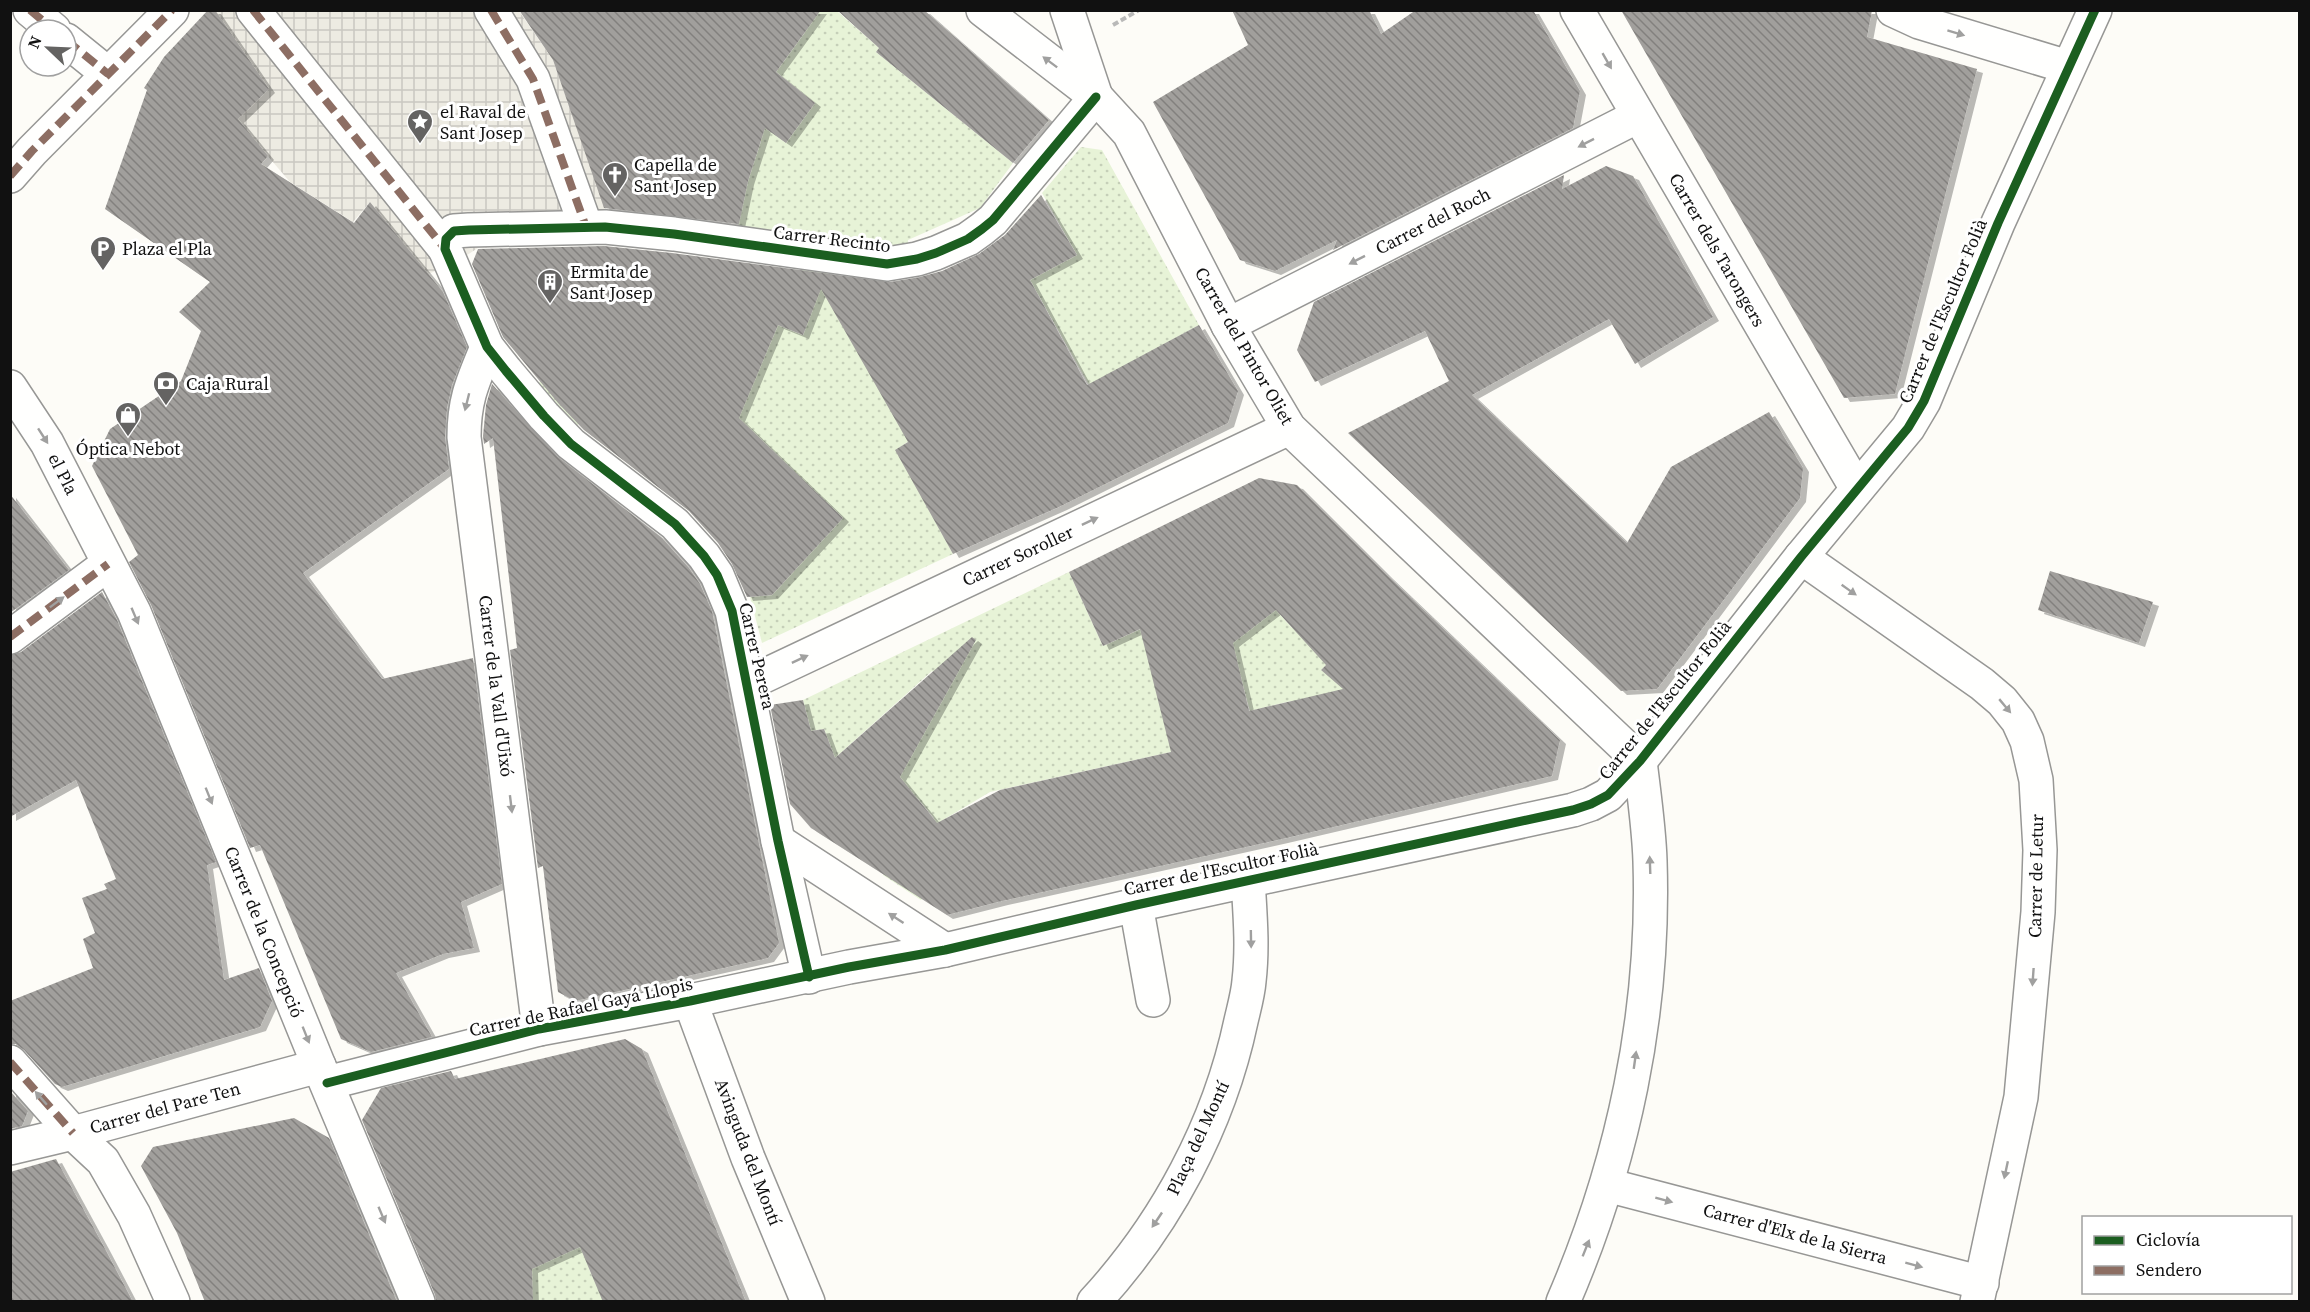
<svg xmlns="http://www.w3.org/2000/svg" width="2310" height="1312" viewBox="0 0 2310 1312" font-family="'Source Serif 4',serif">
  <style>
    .garden { fill: url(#garden-dots) }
    .plaza { fill: url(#plaza-grid) }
    .building { fill: url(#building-back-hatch); fill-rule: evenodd; filter: url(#shadow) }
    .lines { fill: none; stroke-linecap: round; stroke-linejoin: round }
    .minor-casing { stroke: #979795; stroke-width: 36 }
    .path { stroke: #b9b9b8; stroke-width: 4; stroke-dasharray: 6 3; stroke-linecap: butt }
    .minor { stroke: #fffffe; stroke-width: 33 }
    .quiet { stroke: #8d6e63; stroke-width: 8; stroke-dasharray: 15 8; stroke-linecap: butt }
    .cycleway-casing { stroke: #fff; stroke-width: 13 }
    .cycleway { stroke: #1b5e20; stroke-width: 9 }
    .oneway { fill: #a0a09f }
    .labels { text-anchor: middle; stroke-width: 6; stroke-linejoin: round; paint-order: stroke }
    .poi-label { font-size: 18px; fill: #111; stroke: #fff; text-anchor: start }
    .street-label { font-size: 18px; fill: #111; stroke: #fff }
  </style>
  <defs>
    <pattern id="garden-dots" width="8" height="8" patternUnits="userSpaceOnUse" patternTransform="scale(1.5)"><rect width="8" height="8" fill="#e7f3d7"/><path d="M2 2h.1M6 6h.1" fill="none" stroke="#c5cfb8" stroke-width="1.8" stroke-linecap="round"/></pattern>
    <pattern id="plaza-grid" width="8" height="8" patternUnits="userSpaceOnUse" patternTransform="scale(1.5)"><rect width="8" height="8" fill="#edebe2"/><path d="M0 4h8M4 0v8" fill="none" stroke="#cac8c1"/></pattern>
    <pattern id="building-back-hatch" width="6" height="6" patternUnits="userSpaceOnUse" patternTransform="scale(1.5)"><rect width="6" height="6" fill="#a19f9c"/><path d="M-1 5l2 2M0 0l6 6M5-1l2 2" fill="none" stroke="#82807e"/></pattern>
    <filter id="shadow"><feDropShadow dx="6" dy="4" stdDeviation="0" flood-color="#0004"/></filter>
  </defs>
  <rect width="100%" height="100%" fill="#fdfcf7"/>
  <g class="garden">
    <path d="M778 11H837L879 48 876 52 1013 163 980 208 908 240V247L900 250 737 231 748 181 761 141 674 90 688 72 786 143 815 103 776 72 806 31Z"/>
    <path d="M1081 147 1102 150 1199 325 1089 385 1030 280 1077 255 1042 193Z"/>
    <path d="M803 269 831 273 837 317 912 439 896 450 953 554 762 643 750 597 772 595 843 518 738 418 715 442 699 428 718 405 694 387 679 407 654 388 670 370 639 351 576 427 538 383 544 378 562 396 583 376 567 361 597 328 733 365 726 386 749 393 778 325 803 335 818 295 795 285Z"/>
    <path d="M1069 572 1103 646 1143 628 1276 610 1292 628 1401 589 1321 670 1395 718 1291 701 1250 711 1242 682 1199 691 1171 752 990 792 938 823 964 855 921 900 883 875 934 818 918 799 880 808 949 688 932 671 835 758 824 729 811 731 803 700Z"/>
    <path d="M533 1203 566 1218 578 1248 613 1233 589 1269 593 1278 631 1302 517 1301 532 1271Z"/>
  </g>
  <path class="plaza" d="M215 11H519L553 60 607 213 576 243 478 248 453 264 428 274 370 202 353 222 290 182 237 120Z"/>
  <g class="building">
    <path d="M208 10H215L269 89 238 119 268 156 261 164 354 223 370 202 443 292 467 347 452 385 447 408 445 437 449 469 303 573 382 679 473 658 502 884 461 902 474 948 443 954 396 973 432 1037 371 1052 341 1039 260 845 250 848 151 605 129 562 138 555 92 466 110 429 181 381 201 331 179 312 210 282 105 209 147 90 144 88 164 57Z"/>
    <path d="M519 10H821L776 72 815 103 786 143 765 128 748 181 739 224 604 208 553 60Z"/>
    <path d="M837 10H924L1049 120 1013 163 876 52 879 48Z"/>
    <path d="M1232 10H1369L1381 34 1416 10H1533L1580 91 1573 128 1333 250 1337 240 1275 271 1240 260 1153 102 1248 45Z"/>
    <path d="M1621 10H1872L1867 37 1977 69 1895 394 1844 398Z"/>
    <path d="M1606 166 1633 176 1713 317 1635 364 1609 319 1472 395 1627 543 1671 467 1769 412 1803 468 1800 498 1657 689 1621 691 1348 433 1449 381 1425 331 1315 382 1297 350 1314 302 1564 175 1562 189Z"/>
    <path d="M1041 195 1077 255 1030 280 1087 385 1199 325 1238 391 1228 423 1061 506 953 554 895 450 908 442 821 289 803 335 778 325 739 418 843 518 772 595 747 597 732 564 718 543 689 511 584 430 558 403 503 337 472 264 478 249 604 246 672 253 890 282 920 277 942 271 979 254 1005 235Z"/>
    <path d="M492 384 558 457 662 538 689 568 700 584 712 611 779 943 768 958 575 1001 558 992 543 866 538 868 510 650 517 648 493 438 484 444 483 436 486 405Z"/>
    <path d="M1259 478 1297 485 1387 575 1560 740 1552 776 1282 839 1002 901 947 915 811 828 790 804 770 705 803 700 811 731 824 729 835 758 972 637 976 640 900 777 937 823 1000 790 1171 752 1140 629 1103 646 1069 572ZM1276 610 1326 665 1321 670 1343 689 1249 711 1233 643Z"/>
    <path d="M10 494 69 570 10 613Z"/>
    <path d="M2050 571 2153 602 2139 643 2038 610Z"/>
    <path d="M102 592 117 620 216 862 207 865 224 980 259 968 272 1001 260 1027 62 1087 55 1084 24 1050 16 1044H10V1001L93 968 83 939 95 933 82 898 107 889 104 884 116 879 76 780 10 817V655L21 652Z"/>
    <path d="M625 1039 642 1049 746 1302H603L580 1247 532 1269 533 1302H436L435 1295 362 1120 381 1088 451 1071 455 1079Z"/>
    <path d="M10 1091 28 1111 22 1126 10 1129Z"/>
    <path d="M294 1118 329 1138 397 1302H205L177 1233 141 1166 153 1147Z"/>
    <path d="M56 1159 104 1247 133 1302H10V1172Z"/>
  </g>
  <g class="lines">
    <defs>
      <g id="minor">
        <path d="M30 10 54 30"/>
        <path d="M253 10 445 249"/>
        <path d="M491 10 533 79 586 227"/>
        <path d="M983 10 1096 97 1129 133 1228 325 1289 428 1640 761C1644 795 1649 828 1650 861 1655 1013 1623 1163 1563 1302"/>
        <path d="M1067 10 1096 97"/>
        <path d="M1577 10 1857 489"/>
        <path d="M1893 10 1919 22 2068 67"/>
        <path d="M66 40 108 74"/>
        <path d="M10 176 32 151 172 10"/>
        <path d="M1228 325 1638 116"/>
        <path d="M487 347C473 381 464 399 464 437L539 1029"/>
        <path d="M10 387 47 443 134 612 319 1066 418 1302"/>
        <path d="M1801 557 1982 684 2002 701 2018 721 2027 741 2036 780 2040 850 2038 912 2021 1097 1977 1302"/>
        <path d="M10 637 108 564"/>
        <path d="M747 684 1289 428"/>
        <path d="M778 841 945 950"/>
        <path d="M1136 905 1153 1000"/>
        <path d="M809 977 778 841 732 611 717 575 704 556 675 524 571 444 544 416 506 371 487 347 445 249 446 239 454 231 469 230 605 227 674 234 887 264 917 259 936 253 968 239 982 229 993 220 1096 97"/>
        <path d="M690 1001 748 1158 808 1302"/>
        <path d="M10 1062 73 1133 103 1161 134 1215 173 1302"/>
        <path d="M327 1083 539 1029 690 1001 849 967 945 950 1136 905 1573 810 1591 804 1608 795 1640 761 1801 557 1908 428 1924 401 1998 223 2095 10"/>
        <path d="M10 1148 73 1133 319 1066"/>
        <path d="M1607 1185 1982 1283"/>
        <path d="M1094 1302C1166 1224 1219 1125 1241 1021 1244 1008 1248 994 1249 981 1253 947 1250 914 1248 880"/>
      </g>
    </defs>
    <use href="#minor" class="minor-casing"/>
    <path class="path" d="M1113 25 1139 10"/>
    <use href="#minor" class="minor"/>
    <g class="quiet">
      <path d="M30 10 54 30"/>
      <path d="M253 10 445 249"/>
      <path d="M491 10 533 79 586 227"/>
      <path d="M66 40 108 74"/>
      <path d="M10 176 32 151 172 10"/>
      <path d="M10 637 108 564"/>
      <path d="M10 1062 73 1133"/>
    </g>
    <defs>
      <g id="cycleway">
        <path d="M809 977 778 841 732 611 717 575 704 556 675 524 571 444 544 416 506 371 487 347 445 249 446 239 454 231 469 230 605 227 674 234 887 264 917 259 936 253 968 239 982 229 993 220 1096 97"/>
        <path d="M327 1083 539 1029 690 1001 849 967 945 950 1136 905 1573 810 1591 804 1608 795 1640 761 1801 557 1908 428 1924 401 1998 223 2095 10"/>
      </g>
    </defs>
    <use href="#cycleway" class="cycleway-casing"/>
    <use href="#cycleway" class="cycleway"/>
  </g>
  <defs><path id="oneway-solid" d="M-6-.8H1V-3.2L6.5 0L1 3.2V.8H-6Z" transform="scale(1.5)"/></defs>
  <g class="oneway">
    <use href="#oneway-solid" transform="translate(1956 33) rotate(17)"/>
    <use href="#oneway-solid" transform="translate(1607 61) rotate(60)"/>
    <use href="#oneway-solid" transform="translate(1050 62) rotate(-143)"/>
    <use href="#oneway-solid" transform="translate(1586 143) rotate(153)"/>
    <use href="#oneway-solid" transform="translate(1357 260) rotate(153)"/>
    <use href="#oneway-solid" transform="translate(467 402) rotate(104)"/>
    <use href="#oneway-solid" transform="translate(43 436) rotate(57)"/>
    <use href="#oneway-solid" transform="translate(1090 521) rotate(-25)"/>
    <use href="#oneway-solid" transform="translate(1849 590) rotate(35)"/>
    <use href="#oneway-solid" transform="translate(57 602) rotate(-37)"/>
    <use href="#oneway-solid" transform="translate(135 616) rotate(67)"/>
    <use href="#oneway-solid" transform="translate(800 659) rotate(-25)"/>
    <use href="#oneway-solid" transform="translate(2005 706) rotate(50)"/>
    <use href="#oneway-solid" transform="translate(209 796) rotate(68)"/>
    <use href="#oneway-solid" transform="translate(511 804) rotate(83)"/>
    <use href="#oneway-solid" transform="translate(1650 865) rotate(-92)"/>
    <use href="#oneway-solid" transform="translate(896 918) rotate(-147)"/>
    <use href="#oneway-solid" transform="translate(1251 939) rotate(89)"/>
    <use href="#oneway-solid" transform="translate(2033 977) rotate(94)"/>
    <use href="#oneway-solid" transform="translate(306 1035) rotate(68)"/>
    <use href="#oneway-solid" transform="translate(1635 1060) rotate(-82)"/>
    <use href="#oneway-solid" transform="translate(41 1098) rotate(-131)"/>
    <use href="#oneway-solid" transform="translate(2006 1170) rotate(102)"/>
    <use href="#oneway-solid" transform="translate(1664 1200) rotate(15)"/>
    <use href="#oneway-solid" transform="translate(382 1215) rotate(67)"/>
    <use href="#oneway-solid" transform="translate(1157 1220) rotate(124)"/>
    <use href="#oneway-solid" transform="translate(1586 1248) rotate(-68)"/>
    <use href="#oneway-solid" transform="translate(1914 1265) rotate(15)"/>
  </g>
  <defs>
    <symbol id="sight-pin" viewBox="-11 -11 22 30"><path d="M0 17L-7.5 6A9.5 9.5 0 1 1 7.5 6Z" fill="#646362" stroke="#fff"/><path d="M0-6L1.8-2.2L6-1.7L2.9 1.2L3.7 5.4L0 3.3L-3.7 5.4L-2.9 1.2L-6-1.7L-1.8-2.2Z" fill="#fff"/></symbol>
    <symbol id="church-pin" viewBox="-11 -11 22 30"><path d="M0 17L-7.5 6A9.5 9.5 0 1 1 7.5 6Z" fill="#646362" stroke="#fff"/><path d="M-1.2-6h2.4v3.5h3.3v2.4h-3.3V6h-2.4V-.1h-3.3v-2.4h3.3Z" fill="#fff"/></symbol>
    <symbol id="parking-pin" viewBox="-11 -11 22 30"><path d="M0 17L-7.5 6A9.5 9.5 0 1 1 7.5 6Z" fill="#646362" stroke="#fff"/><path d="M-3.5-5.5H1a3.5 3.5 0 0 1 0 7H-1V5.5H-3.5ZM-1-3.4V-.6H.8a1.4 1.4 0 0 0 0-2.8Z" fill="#fff"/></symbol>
    <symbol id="building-pin" viewBox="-11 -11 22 30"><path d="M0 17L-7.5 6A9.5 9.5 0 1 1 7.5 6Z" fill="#646362" stroke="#fff"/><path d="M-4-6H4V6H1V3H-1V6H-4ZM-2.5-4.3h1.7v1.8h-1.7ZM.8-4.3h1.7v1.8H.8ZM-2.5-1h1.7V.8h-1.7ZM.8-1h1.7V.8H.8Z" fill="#fff"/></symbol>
    <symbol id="bank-pin" viewBox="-11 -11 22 30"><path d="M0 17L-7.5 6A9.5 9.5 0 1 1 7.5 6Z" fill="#646362" stroke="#fff"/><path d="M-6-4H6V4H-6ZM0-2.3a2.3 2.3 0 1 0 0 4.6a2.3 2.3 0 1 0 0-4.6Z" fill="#fff"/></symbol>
    <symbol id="shop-pin" viewBox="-11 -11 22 30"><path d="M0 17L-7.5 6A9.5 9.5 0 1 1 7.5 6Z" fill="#646362" stroke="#fff"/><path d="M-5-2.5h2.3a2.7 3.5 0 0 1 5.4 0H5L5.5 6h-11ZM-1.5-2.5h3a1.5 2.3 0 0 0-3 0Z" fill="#fff"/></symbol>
  </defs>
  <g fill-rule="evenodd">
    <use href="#sight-pin" x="405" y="107" width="30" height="40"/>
    <use href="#church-pin" x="600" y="160" width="30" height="40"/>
    <use href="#parking-pin" x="88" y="234" width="30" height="40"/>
    <use href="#building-pin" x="535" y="267" width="30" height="40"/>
    <use href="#bank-pin" x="151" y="369" width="30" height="40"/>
    <use href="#shop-pin" x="113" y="400" width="30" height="40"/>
  </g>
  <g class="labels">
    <g class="poi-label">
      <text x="440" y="118">el Raval de<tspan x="440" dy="21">Sant Josep</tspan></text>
      <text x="634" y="171">Capella de<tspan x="634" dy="21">Sant Josep</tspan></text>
      <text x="122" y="255">Plaza el Pla</text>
      <text x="570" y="278">Ermita de<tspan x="570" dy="21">Sant Josep</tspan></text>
      <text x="186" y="390">Caja Rural</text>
      <text x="128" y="455" text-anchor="middle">Óptica Nebot</text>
    </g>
    <g class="street-label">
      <text transform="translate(1433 221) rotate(-27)" y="6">Carrer del Roch</text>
      <text transform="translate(832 239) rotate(7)" y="6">Carrer Recinto</text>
      <text transform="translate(1717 250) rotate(60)" y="6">Carrer dels Tarongers</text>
      <text transform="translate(1943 311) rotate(-67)" y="6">Carrer de l'Escultor Folià</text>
      <text transform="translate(1244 346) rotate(60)" y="6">Carrer del Pintor Oliet</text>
      <text transform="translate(63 474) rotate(63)" y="6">el Pla</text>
      <text transform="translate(1018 556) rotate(-25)" y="6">Carrer Soroller</text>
      <text transform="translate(757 656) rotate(77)" y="6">Carrer Perera</text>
      <text transform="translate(496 686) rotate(83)" y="6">Carrer de la Vall d'Uixó</text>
      <text transform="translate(1665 700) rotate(-51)" y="6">Carrer de l'Escultor Folià</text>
      <text transform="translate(1221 869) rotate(-12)" y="6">Carrer de l'Escultor Folià</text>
      <text transform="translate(2036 876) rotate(-89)" y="6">Carrer de Letur</text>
      <text transform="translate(264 932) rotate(68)" y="6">Carrer de la Concepció</text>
      <text transform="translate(581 1007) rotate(-12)" y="6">Carrer de Rafael Gayá Llopis</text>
      <text transform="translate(165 1108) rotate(-15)" y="6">Carrer del Pare Ten</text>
      <text transform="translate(1198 1138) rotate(-65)" y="6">Plaça del Montí</text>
      <text transform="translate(748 1152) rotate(69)" y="6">Avinguda del Montí</text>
      <text transform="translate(1795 1234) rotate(15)" y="6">Carrer d'Elx de la Sierra</text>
    </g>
  </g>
  <rect width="2310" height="1312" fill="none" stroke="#111111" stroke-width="24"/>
  <rect x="2082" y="1216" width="210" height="78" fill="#ffffff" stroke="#a0a0a0" stroke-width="1.5"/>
  <rect x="2094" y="1236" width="30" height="9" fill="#1b5e20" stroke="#a0a0a0" stroke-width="1.5"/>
  <text x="2136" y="1246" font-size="18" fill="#111111">Ciclovía</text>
  <rect x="2094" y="1266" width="30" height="9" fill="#8d6e63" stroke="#a0a0a0" stroke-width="1.5"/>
  <text x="2136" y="1276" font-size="18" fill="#111111">Sendero</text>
  <g transform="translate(48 48) rotate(293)"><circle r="28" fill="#ffffff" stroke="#a0a0a0" stroke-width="1.5"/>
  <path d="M0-4.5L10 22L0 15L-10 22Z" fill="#646362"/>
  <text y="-9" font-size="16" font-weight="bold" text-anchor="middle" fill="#111111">N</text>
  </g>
</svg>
